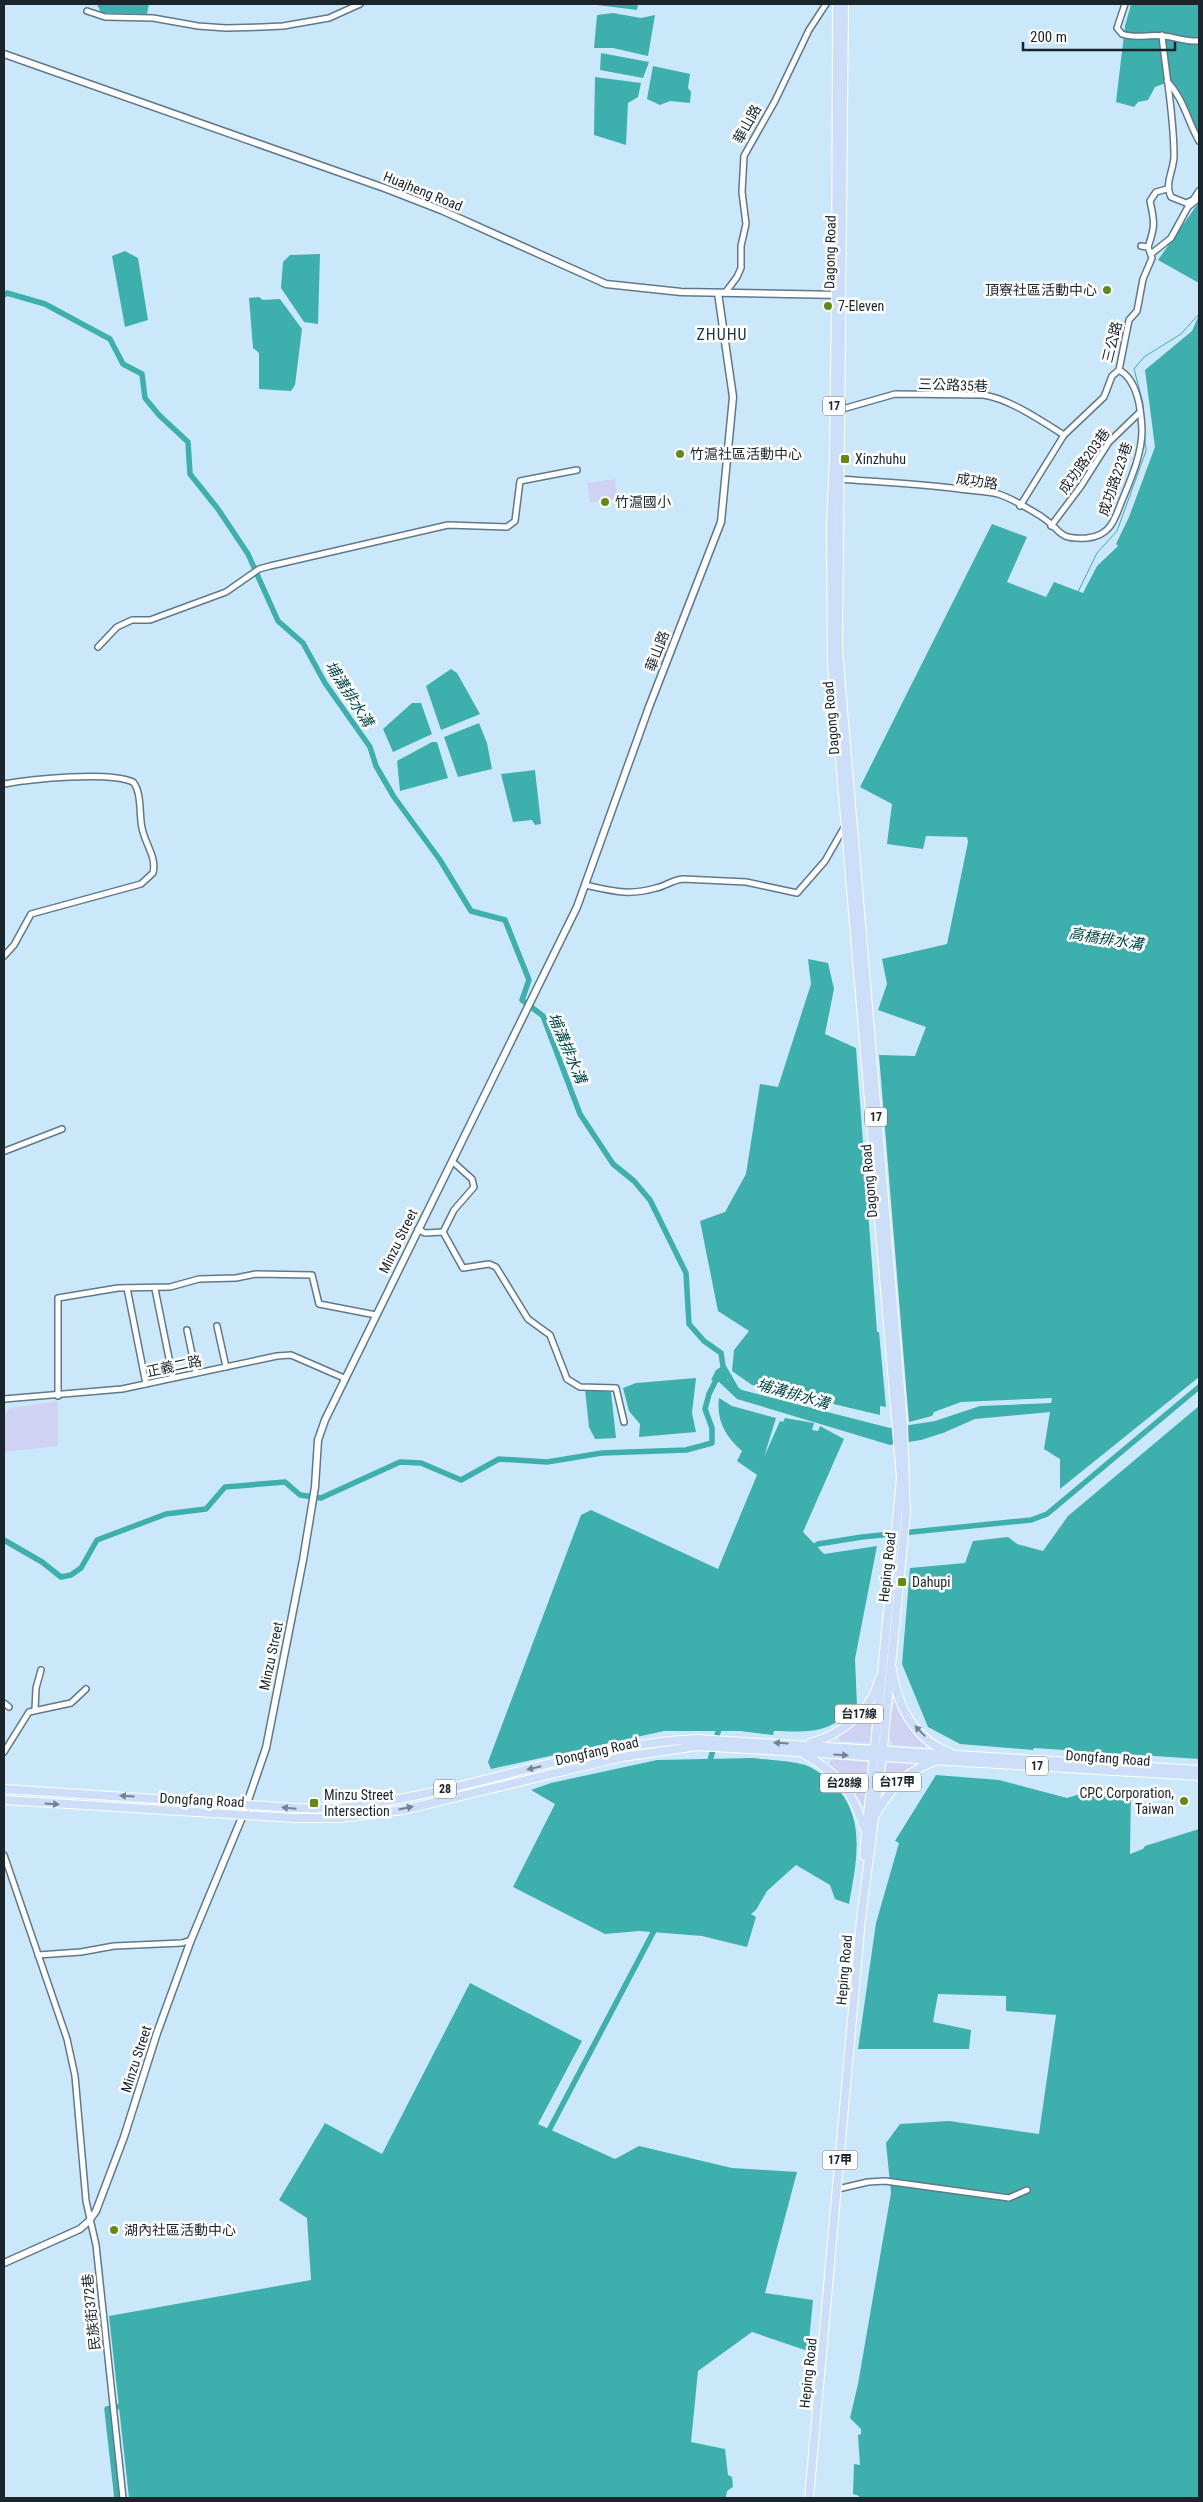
<svg xmlns="http://www.w3.org/2000/svg" width="1203" height="2502" viewBox="0 0 1203 2502" font-family="'Roboto Condensed','Noto Sans TC',sans-serif">
  <style>
    .green { fill: #cfd2f2 }
    .water { fill: #3dafad }
    .lines { fill: none; stroke-linecap: round; stroke-linejoin: round }
    .stream { stroke: #3dafad; stroke-width: 1 }
    .canal { stroke: #3dafad; stroke-width: 5.5 }
    .minor-casing { stroke: #5f798a; stroke-width: 8 }
    .tertiary-casing { stroke: #5f798a; stroke-width: 9 }
    .primary-casing { stroke: #fff; stroke-width: 10 }
    .minor { stroke: #fff; stroke-width: 5 }
    .tertiary { stroke: #fff; stroke-width: 6 }
    .primary { stroke: #cddef8; stroke-width: 8 }
    .oneway { fill: #738192 }
    .poi-dot { fill: #638a15; stroke: #fff; stroke-width: 2 }
    .labels { text-anchor: middle; stroke-width: 5; stroke-linejoin: round; paint-order: stroke }
    .shield { fill: #fff; stroke: #5e666b; stroke-width: 1 }
    .shield-label { font-size: 12px; font-weight: bold; fill: #19242b }
    .street-label { font-size: 14px; fill: #19242b; stroke: #fff }
    .poi-label { font-size: 14px; fill: #19242b; stroke: #fff; text-anchor: start }
    .water-label { font-size: 15px; font-style: italic; fill: #004847; stroke: #fff }
    .quarter-label { font-size: 16px; letter-spacing: 1px; fill: #203847; stroke: #fff }
  </style>
  <rect width="100%" height="100%" fill="#cbe8fb"/>
  <g class="green">
    <path d="M615 479 618 499 590 503 587 483Z"/>
    <path d="M58 1401V1446L4 1452V1414L11 1408Z"/>
    <path d="M896 1702 926 1743 925 1747 894 1745C884 1737 891 1714 894 1703Z"/>
    <path d="M873 1705 877 1706 873 1743 841 1741 838 1737 840 1734 860 1721Z"/>
    <path d="M832 1759 871 1763 865 1806 862 1804 847 1780 829 1765Z"/>
    <path d="M887 1761 913 1762 914 1765 898 1778 886 1794 883 1791Z"/>
  </g>
  <g class="water">
    <path d="M97 4H149L147 14 101 13Z"/>
    <path d="M589 4H638L637 10Z"/>
    <path d="M1131 4H1199V138L1168 82 1155 87 1148 100 1138 102 1134 107 1116 102 1125 26Z"/>
    <path d="M613 13 641 18 655 15 648 56 613 48H594L597 15Z"/>
    <path d="M601 53 649 62 643 78 600 70Z"/>
    <path d="M653 66 690 74 688 88 691 92 690 103 670 101 660 105 647 99Z"/>
    <path d="M595 77 641 83 638 97 628 103 626 145 594 135Z"/>
    <path d="M1199 202V283L1158 260Z"/>
    <path d="M125 251 138 258 148 320 125 327 112 256Z"/>
    <path d="M320 254 318 324 304 322 281 288 283 262 290 255Z"/>
    <path d="M259 297 263 300 280 299 302 329 295 385 291 391 259 389V353L253 348 249 298Z"/>
    <path d="M1199 315V1377L1060 1489V1459L1044 1449 1050 1412 975 1419 943 1433 921 1440 890 1445 737 1399 719 1382 711 1380 716 1370 724 1365 728 1381 742 1390 890 1428 935 1421 980 1406 1051 1403 1052 1398 961 1402 934 1412 932 1416 909 1422 879 1055 915 1056 926 1027 878 1010 887 984 882 959 947 944 968 842 967 837 926 836 923 849 887 844 892 804 860 787 992 524 1027 537 1007 582 1046 597 1054 582 1083 593 1097 566 1118 546 1116 544 1129 517 1155 447 1145 370 1192 331Z"/>
    <path d="M451 669 457 673 480 714 441 730 426 686Z"/>
    <path d="M412 703H421L432 734 393 752 383 729Z"/>
    <path d="M479 723 487 743 492 769 458 777 444 737Z"/>
    <path d="M432 742H437L448 778 400 791 397 761Z"/>
    <path d="M535 770 541 824 535 825 532 820 513 822 501 774Z"/>
    <path d="M808 959 828 963 834 989 825 1034 856 1048 877 1332H879L886 1407 880 1406V1415L752 1385 732 1371 734 1350 749 1331 718 1311 700 1221 725 1212 746 1174 760 1084 778 1087 811 984Z"/>
    <path d="M696 1378 692 1413 696 1432 639 1437 640 1424 629 1411 623 1388 636 1383Z"/>
    <path d="M585 1389 611 1392 616 1438 595 1439 589 1427Z"/>
    <path d="M719 1398 732 1406 776 1418 764 1457 780 1421 783 1422 785 1418 814 1423 812 1430 818 1431 820 1426 844 1439 803 1532 824 1554 877 1546 855 1659 857 1706C827 1734 813 1732 774 1731L773 1735 740 1731H664L491 1769 488 1762 581 1515 591 1510 718 1569 757 1475 737 1461 742 1451C726 1437 716 1421 719 1398Z"/>
    <path d="M1199 1406V1759L1034 1748 1033 1750 960 1744 928 1727 902 1664 910 1568 965 1563 973 1541 1008 1537 1017 1544 1043 1551 1068 1516Z"/>
    <path d="M753 1758C768 1760 799 1761 810 1767 869 1800 859 1849 849 1904L835 1899 830 1885 796 1865 767 1891 756 1910 751 1914 756 1917 747 1947 702 1936 639 1931 605 1934 513 1887 555 1804 531 1790 551 1783 657 1760Z"/>
    <path d="M936 1775 999 1780 1067 1798 1100 1788H1131L1130 1854 1143 1849 1145 1846 1199 1829V2498H859V2496L853 2494 854 2464 860 2465 858 2435 861 2434V2429L850 2418 858 2384 891 2193 886 2143 900 2124 949 2121 1039 2134 1056 2015 1006 2011V1996L938 1994 933 2022 971 2030 969 2049H858L876 1923 899 1843 895 1841Z"/>
    <path d="M470 1983 582 2041 538 2124 615 2159 639 2146 732 2168 797 2172 765 2293 813 2300 808 2351 752 2332 698 2371 691 2442 725 2449 728 2475 732 2477 733 2487 727 2491 726 2497 718 2498H129L109 2316 311 2280 307 2218 279 2200 325 2123 382 2154Z"/>
  </g>
  <g class="lines">
    <g class="stream">
      <path d="M1144 422 1143 403 1134 369 1144 357 1181 334 1199 314"/>
      <path d="M1078 592 1097 553 1117 531 1146 451 1144 431"/>
    </g>
    <g class="canal">
      <path d="M4 295 7 293 45 304 110 339 123 364 142 374 145 398 159 415 188 442 190 474 218 509 248 554 278 621 303 643 325 683 370 747 376 766 394 797 440 860 471 911 505 920 529 980 522 1000 543 1016 580 1114 613 1164 634 1181 650 1200 686 1273 689 1324 704 1341 721 1353 723 1366 738 1392"/>
      <path d="M4 1540 42 1562 61 1577 71 1575 81 1568 97 1540 166 1514 206 1509 225 1487 285 1482 300 1495 321 1498 400 1462 421 1463 461 1480 499 1459 547 1462 602 1453 686 1450 712 1443V1428L705 1409 709 1394 718 1376"/>
      <path d="M811 1549 818 1544 862 1537 1031 1520 1047 1514 1199 1387"/>
      <path d="M709 1764 720 1725"/>
      <path d="M546 2136 656 1927"/>
      <path d="M117 2498 107 2409 125 2405"/>
    </g>
    <defs>
      <g id="minor">
        <path d="M1125 4 1117 28 1122 34C1135 39 1149 34 1163 36 1176 37 1186 42 1199 41"/>
        <path d="M87 11 105 17 153 18 198 26 226 28 262 27 283 26 329 18 360 4"/>
        <path d="M1162 35C1166 76 1174 115 1174 156 1174 170 1164 183 1171 197L1186 203 1193 200 1199 191"/>
        <path d="M1167 81C1184 99 1187 120 1199 141"/>
        <path d="M1148 247C1155 227 1155 223 1150 201L1156 192 1167 189"/>
        <path d="M1151 254 1171 238 1188 207 1199 198"/>
        <path d="M725 293 737 277 741 268V246L746 224 742 192 744 156 775 101 809 30 826 4"/>
        <path d="M839 410 895 394 983 395C1008 398 1042 421 1064 435"/>
        <path d="M839 479C880 482 920 484 960 489 973 491 986 491 998 494 1012 498 1029 509 1042 517 1062 530 1056 540 1087 538 1109 536 1114 522 1121 503 1130 481 1142 455 1142 430 1141 410 1138 380 1119 370"/>
        <path d="M1020 506 1064 435 1104 397 1112 376 1119 370 1129 320 1137 311 1143 279 1152 258 1148 247 1141 246"/>
        <path d="M1051 526 1081 486 1109 442 1139 413"/>
        <path d="M98 647 117 627 132 620H150L226 592 259 569 270 566 448 525 507 527 515 521 520 481 577 470"/>
        <path d="M4 784C31 779 109 771 133 782 142 792 139 815 142 828 145 844 157 857 153 873L141 884 31 914 14 945 4 956"/>
        <path d="M585 885C613 891 628 896 656 888 666 886 672 880 683 879L746 882 797 893 825 861 845 826"/>
        <path d="M5 1151 62 1129"/>
        <path d="M418 1229 425 1233 443 1232 463 1268 489 1264 496 1267 528 1319 550 1335 567 1379 580 1387 616 1388 624 1422"/>
        <path d="M443 1232 454 1210 474 1187 472 1179 452 1161"/>
        <path d="M127 1288 146 1384"/>
        <path d="M155 1289 173 1378"/>
        <path d="M217 1326 226 1367"/>
        <path d="M187 1330 196 1373"/>
        <path d="M58 1396V1298L118 1288 170 1287 199 1279 236 1278 256 1274 312 1275 319 1304 376 1315"/>
        <path d="M4 1399 122 1389 277 1356 291 1355 344 1378"/>
        <path d="M4 1703 9 1707"/>
        <path d="M35 1710 36 1688 41 1670"/>
        <path d="M4 1752 29 1712 71 1703 86 1689"/>
        <path d="M4 1855 67 2039 75 2076 86 2201 96 2245 123 2498"/>
        <path d="M38 1955 81 1952 114 1946 182 1943 191 1940"/>
        <path d="M838 2189 868 2182 885 2181 1009 2198 1027 2190"/>
      </g>
      <g id="tertiary">
        <path d="M4 54 387 189 441 210 606 284 681 292 841 295"/>
        <path d="M4 2263 80 2229 89 2221 96 2211 124 2137 157 2033 191 1940 243 1815 266 1748 303 1560 315 1487 318 1440 325 1420 577 907 649 707 721 522 733 397 718 293"/>
      </g>
      <g id="primary">
        <path d="M837 4 836 295 834 457 831 525 832 664 901 1478 864 1856"/>
        <path d="M892 1669C896 1703 914 1740 949 1752"/>
        <path d="M810 1743C841 1735 872 1711 879 1679"/>
        <path d="M804 1754C841 1776 850 1787 864 1828"/>
        <path d="M4 1789 296 1808C348 1811 396 1800 447 1789 529 1770 612 1743 697 1739L1199 1770"/>
        <path d="M4 1800 294 1818H340L403 1810 622 1757 698 1746 1199 1776"/>
        <path d="M874 1817C893 1786 900 1775 935 1761"/>
        <path d="M809 2498 861 1919 882 1757 906 1513 903 1424 838 650 844 4"/>
      </g>
    </defs>
    <use href="#minor" class="minor-casing"/>
    <use href="#tertiary" class="tertiary-casing"/>
    <use href="#primary" class="primary-casing"/>
    <use href="#minor" class="minor"/>
    <use href="#tertiary" class="tertiary"/>
    <use href="#primary" class="primary"/>
  </g>
  <defs><path id="oneway-solid" d="M-6-.8H1V-3.2L6.5 0L1 3.2V.8H-6Z" transform="scale(1.25)"/></defs>
  <g class="oneway">
    <use href="#oneway-solid" transform="translate(920 1731) rotate(-134)"/>
    <use href="#oneway-solid" transform="translate(781 1743) rotate(-176)"/>
    <use href="#oneway-solid" transform="translate(841 1755) rotate(4)"/>
    <use href="#oneway-solid" transform="translate(534 1768) rotate(167)"/>
    <use href="#oneway-solid" transform="translate(127 1796) rotate(-177)"/>
    <use href="#oneway-solid" transform="translate(52 1804) rotate(4)"/>
    <use href="#oneway-solid" transform="translate(289 1808) rotate(-175)"/>
    <use href="#oneway-solid" transform="translate(406 1808) rotate(-12)"/>
  </g>
  <g class="poi-dot">
    <circle cx="1107" cy="290" r="5"/>
    <circle cx="828" cy="306" r="5"/>
    <circle cx="680" cy="454" r="5"/>
    <rect x="840" y="454" width="10" height="10" rx="2.5"/>
    <circle cx="605" cy="502" r="5"/>
    <rect x="897" y="1577" width="10" height="10" rx="2.5"/>
    <circle cx="1184" cy="1801" r="5"/>
    <rect x="309" y="1798" width="10" height="10" rx="2.5"/>
    <circle cx="114" cy="2230" r="5"/>
  </g>
  <g class="labels">
    <g class="shield">
      <rect x="823" y="396.5" width="22" height="19" rx="4"/>
      <rect x="865" y="1107.5" width="22" height="19" rx="4"/>
      <rect x="835" y="1704.5" width="48" height="19" rx="4"/>
      <rect x="1026" y="1756.5" width="22" height="19" rx="4"/>
      <rect x="873" y="1772.5" width="48" height="19" rx="4"/>
      <rect x="820" y="1773.5" width="48" height="19" rx="4"/>
      <rect x="434" y="1779.5" width="22" height="19" rx="4"/>
      <rect x="822.5" y="2150.5" width="35" height="19" rx="4"/>
    </g>
    <g class="shield-label">
      <text x="834" y="410">17</text>
      <text x="876" y="1121">17</text>
      <text x="859" y="1718">台17線</text>
      <text x="1037" y="1770">17</text>
      <text x="897" y="1786">台17甲</text>
      <text x="844" y="1787">台28線</text>
      <text x="445" y="1793">28</text>
      <text x="840" y="2164">17甲</text>
    </g>
    <g class="street-label">
      <text transform="translate(747 124) rotate(-61)" y="5">華山路</text>
      <text transform="translate(423 191) rotate(22)" y="5">Huajheng Road</text>
      <text transform="translate(830 252) rotate(-89)" y="5">Dagong Road</text>
      <text transform="translate(1112 342) rotate(-76)" y="5">三公路</text>
      <text transform="translate(953 385) rotate(2)" y="5">三公路35巷</text>
      <text transform="translate(1084 461) rotate(-54)" y="5">成功路203巷</text>
      <text transform="translate(1115 479) rotate(-71)" y="5">成功路223巷</text>
      <text transform="translate(977 481) rotate(9)" y="5">成功路</text>
      <text transform="translate(657 651) rotate(-69)" y="5">華山路</text>
      <text transform="translate(831 718) rotate(-95)" y="5">Dagong Road</text>
      <text transform="translate(869 1181) rotate(-95)" y="5">Dagong Road</text>
      <text transform="translate(398 1241) rotate(-64)" y="5">Minzu Street</text>
      <text transform="translate(174 1366) rotate(-12)" y="5">正義二路</text>
      <text transform="translate(887 1567) rotate(-84)" y="5">Heping Road</text>
      <text transform="translate(271 1656) rotate(-78)" y="5">Minzu Street</text>
      <text transform="translate(597 1751) rotate(-13)" y="5">Dongfang Road</text>
      <text transform="translate(1108 1758) rotate(4)" y="5">Dongfang Road</text>
      <text transform="translate(202 1800) rotate(3)" y="5">Dongfang Road</text>
      <text transform="translate(844 1970) rotate(-85)" y="5">Heping Road</text>
      <text transform="translate(136 2059) rotate(-72)" y="5">Minzu Street</text>
      <text transform="translate(91 2312) rotate(-96)" y="5">民族街372巷</text>
      <text transform="translate(808 2373) rotate(-84)" y="5">Heping Road</text>
    </g>
    <g class="poi-label">
      <text x="1097" y="295" text-anchor="end">頂寮社區活動中心</text>
      <text x="838" y="311">7-Eleven</text>
      <text x="690" y="459">竹滬社區活動中心</text>
      <text x="855" y="464">Xinzhuhu</text>
      <text x="615" y="507">竹滬國小</text>
      <text x="912" y="1587">Dahupi</text>
      <text x="1174" y="1798" text-anchor="end">CPC Corporation,<tspan x="1174" dy="16">Taiwan</tspan></text>
      <text x="324" y="1800">Minzu Street<tspan x="324" dy="16">Intersection</tspan></text>
      <text x="124" y="2235">湖內社區活動中心</text>
    </g>
    <g class="water-label">
      <text transform="translate(349 694) rotate(57)" y="5">埔溝排水溝</text>
      <text transform="translate(1106 939) rotate(9)" y="5">高橋排水溝</text>
      <text transform="translate(567 1048) rotate(67)" y="5">埔溝排水溝</text>
      <text transform="translate(793 1394) rotate(16)" y="5">埔溝排水溝</text>
    </g>
    <g class="quarter-label">
      <text x="722" y="340">ZHUHU</text>
    </g>
  </g>
  <rect width="1203" height="2502" fill="none" stroke="#19242b" stroke-width="10"/>
  <path d="M1023 42v8h152v-8" fill="none" stroke="#19242b" stroke-width="2.5"/>
  <text x="1030" y="42" font-size="15" fill="#19242b" stroke="#ffffff" stroke-width="4" paint-order="stroke">200 m</text>
</svg>
